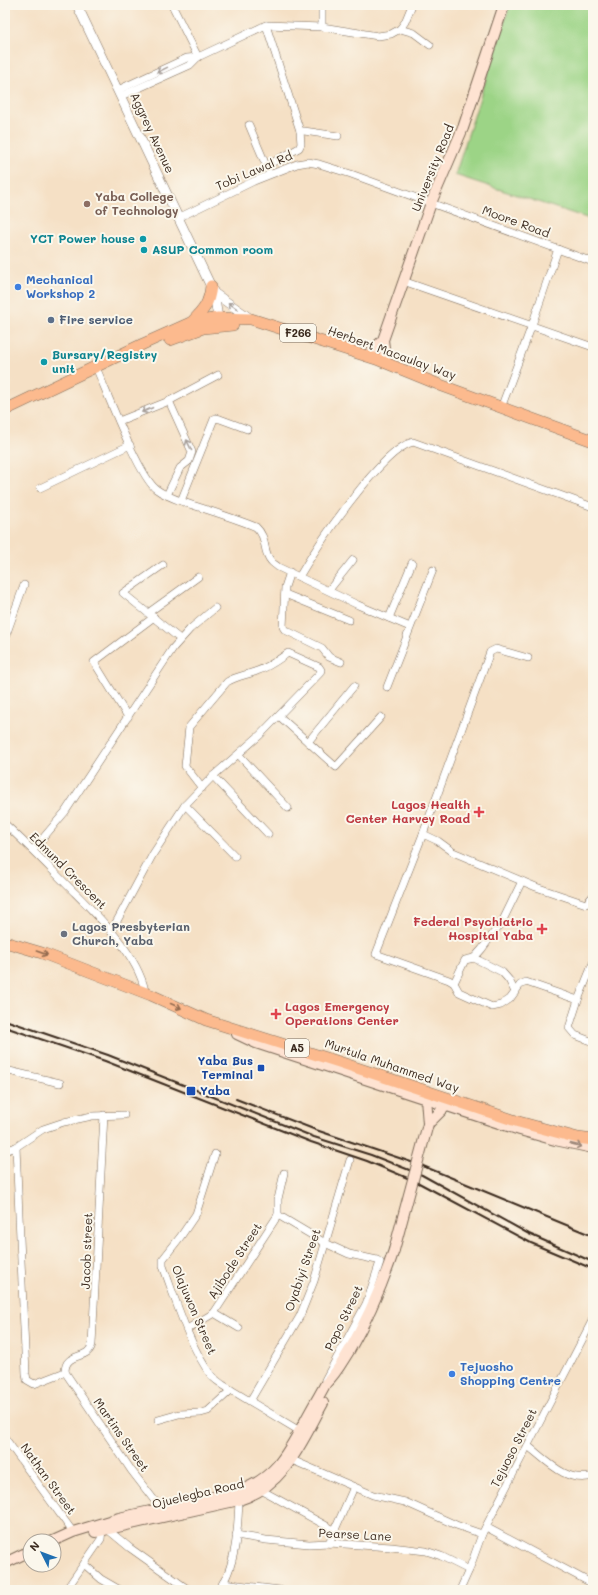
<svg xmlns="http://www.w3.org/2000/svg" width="598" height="1595" viewBox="0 0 598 1595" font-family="Mali,sans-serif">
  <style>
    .green { fill: #9cd486; stroke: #6c7f52 }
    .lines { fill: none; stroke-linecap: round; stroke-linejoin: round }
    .minor-casing { stroke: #7c6a58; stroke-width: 8 }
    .tertiary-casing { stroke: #7c6a58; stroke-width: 10 }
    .secondary-casing { stroke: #7c6a58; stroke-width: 12 }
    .primary-casing { stroke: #7c6a58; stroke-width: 12 }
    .trunk-casing { stroke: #7c6a58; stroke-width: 12 }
    .minor { stroke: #fff; stroke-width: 7 }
    .tertiary { stroke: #fff; stroke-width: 9 }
    .secondary { stroke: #fee3d2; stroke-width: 10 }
    .primary { stroke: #fcba8e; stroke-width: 11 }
    .trunk { stroke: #fcba8e; stroke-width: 11 }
    .rail { stroke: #3b2a1e; stroke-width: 2 }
    .secondary-bridge-casing { stroke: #7c6a58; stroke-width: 12; stroke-linecap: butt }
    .secondary-bridge { stroke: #fee3d2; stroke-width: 10 }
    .oneway { stroke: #a79f9a }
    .oneway2 { stroke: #926b50 }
    .oneway3 { stroke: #9c8678 }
    .education-dot { fill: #8d6e63; stroke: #fbf7ec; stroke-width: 1.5 }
    .culture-dot { fill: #0f9aa8; stroke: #fbf7ec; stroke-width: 1.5 }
    .shop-dot { fill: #3f7fe0; stroke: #fbf7ec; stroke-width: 1.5 }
    .service-dot { fill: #5c6f8a; stroke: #fbf7ec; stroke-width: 1.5 }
    .health-dot { fill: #e0444e; stroke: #fbf7ec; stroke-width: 1.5 }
    .worship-dot { fill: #6b7280; stroke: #fbf7ec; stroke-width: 1.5 }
    .transit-dot { fill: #1a4fb4; stroke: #fbf7ec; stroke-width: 1.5 }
    .labels { text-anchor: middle; stroke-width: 4; stroke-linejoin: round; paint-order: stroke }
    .shield { fill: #fbf7ec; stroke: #75685c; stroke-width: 1 }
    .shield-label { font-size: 11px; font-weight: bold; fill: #3b2a1e }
    .street-label { font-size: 12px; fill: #3b2a1e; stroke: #fbf7ec }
    .education-label { font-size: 12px; font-weight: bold; fill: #785e54; stroke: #fbf7ec; text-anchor: start }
    .culture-label { font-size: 12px; font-weight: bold; fill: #0d838f; stroke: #fbf7ec; text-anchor: start }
    .shop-label { font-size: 12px; font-weight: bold; fill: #366cbe; stroke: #fbf7ec; text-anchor: start }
    .service-label { font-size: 12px; font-weight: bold; fill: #4e5e75; stroke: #fbf7ec; text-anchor: start }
    .health-label { font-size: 12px; font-weight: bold; fill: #be3a42; stroke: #fbf7ec; text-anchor: end }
    .worship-label { font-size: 12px; font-weight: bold; fill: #5b616d; stroke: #fbf7ec; text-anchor: start }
    .transit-label { font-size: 12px; font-weight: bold; fill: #164399; stroke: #fbf7ec; text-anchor: end }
  </style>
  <rect width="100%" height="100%" fill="#fbf7ec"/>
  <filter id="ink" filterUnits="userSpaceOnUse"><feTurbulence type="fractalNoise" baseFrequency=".025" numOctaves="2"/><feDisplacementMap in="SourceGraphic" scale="8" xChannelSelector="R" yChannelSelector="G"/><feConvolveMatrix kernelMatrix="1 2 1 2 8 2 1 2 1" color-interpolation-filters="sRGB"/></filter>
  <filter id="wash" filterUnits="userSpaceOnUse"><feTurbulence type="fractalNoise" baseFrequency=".012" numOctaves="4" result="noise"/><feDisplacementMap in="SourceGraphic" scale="16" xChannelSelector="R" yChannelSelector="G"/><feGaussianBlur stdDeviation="0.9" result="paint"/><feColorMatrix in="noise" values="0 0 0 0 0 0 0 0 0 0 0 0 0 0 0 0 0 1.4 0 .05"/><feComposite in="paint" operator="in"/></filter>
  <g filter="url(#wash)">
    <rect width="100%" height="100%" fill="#f5e0c5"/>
    <path class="green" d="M510 5H593V220L455 175Z"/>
  </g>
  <g filter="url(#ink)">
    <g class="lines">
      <defs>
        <g id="minor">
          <path d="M172 5 198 57"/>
          <path d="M322 5V27"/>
          <path d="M266 25 300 131H304L338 136"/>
          <path d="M400 29 414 33 430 45"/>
          <path d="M118 90 187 58 198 57"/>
          <path d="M121 96 190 65 198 57 266 25 322 27 378 36 391 34 400 29 405 22 412 5"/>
          <path d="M249 125 268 170"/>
          <path d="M266 166 299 148 301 144 300 131"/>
          <path d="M178 218 254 181 297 164 308 162 319 164 351 174 593 262"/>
          <path d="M403 281 593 347"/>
          <path d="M98 372C108 395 139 476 156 489 165 496 178 500 189 504 211 511 234 518 256 527 268 538 262 551 271 561 272 563 276 565 278 567L358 605 410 627"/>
          <path d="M501 408 532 325 558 249"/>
          <path d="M119 421 169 401 218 375"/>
          <path d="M40 488 130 445"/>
          <path d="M167 495 180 468 189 461 192 452 169 401"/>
          <path d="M181 501 214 419 216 418 220 419 247 429"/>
          <path d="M163 565 123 593 180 639"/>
          <path d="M290 572 285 587 283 627 285 630 322 648 329 657 341 662"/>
          <path d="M299 577C316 547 382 449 413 442L593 507"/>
          <path d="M329 590 353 560"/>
          <path d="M285 594 349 620"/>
          <path d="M148 613 198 577"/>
          <path d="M389 618 412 563"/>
          <path d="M5 638 24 585"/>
          <path d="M528 658 496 649 490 652 423 834 376 954 449 980 454 983 459 992 492 1007 501 1005 510 999 520 985 526 982 578 1000"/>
          <path d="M387 687 433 570"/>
          <path d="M279 716 336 767 381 717"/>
          <path d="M128 717 94 662 154 617"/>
          <path d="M308 742 354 686"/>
          <path d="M239 755 288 808"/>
          <path d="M213 776 268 834"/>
          <path d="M185 805 235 856"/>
          <path d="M5 824C28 845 49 867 71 889 97 915 137 953 145 991L148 993"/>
          <path d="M423 834 438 841 453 852 536 887 586 904 593 896"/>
          <path d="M33 850 65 812 173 648 190 629 215 608"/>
          <path d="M111 932 153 854 185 805 213 776 260 735 320 673 321 670 319 667 288 653C278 660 269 667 257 671 247 675 236 676 227 682L189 727 185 766 202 788"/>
          <path d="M474 958 502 972 509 980 515 992"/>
          <path d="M593 963 578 1000 569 1028 575 1035 593 1042"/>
          <path d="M454 983 465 960 474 958 482 949 503 920 522 881"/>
          <path d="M5 1070 60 1083"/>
          <path d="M16 1147 26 1374 27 1380 34 1384 65 1372"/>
          <path d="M5 1151 16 1147 43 1129 64 1122 92 1116 124 1115"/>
          <path d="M215 1154 196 1214 181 1236 163 1259V1266C175 1298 190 1348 211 1375 214 1379 219 1382 223 1385L303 1433"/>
          <path d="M278 1215 325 1243 349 1254 377 1260 380 1262 366 1304 325 1380"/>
          <path d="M278 1215V1199L284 1173"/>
          <path d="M214 1313 239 1328"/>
          <path d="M187 1329 214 1313 278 1215"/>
          <path d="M65 1372C65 1351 89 1361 92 1344L104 1115"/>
          <path d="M65 1372 131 1470 161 1509"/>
          <path d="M250 1401 300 1316 314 1281 350 1160"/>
          <path d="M158 1420 179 1414 201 1413 208 1411 231 1390"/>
          <path d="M5 1438 73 1532"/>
          <path d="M528 1446C547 1461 567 1484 593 1476"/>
          <path d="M292 1460 373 1495 405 1502 456 1525 482 1534"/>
          <path d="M261 1490 334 1530"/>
          <path d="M486 1527 593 1584"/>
          <path d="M107 1529 130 1548 189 1590"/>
          <path d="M236 1535 266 1540 309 1544 329 1543 391 1547 426 1551 441 1556 469 1570"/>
          <path d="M329 1543 354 1487"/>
          <path d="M84 1564 101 1579 120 1590"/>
          <path d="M223 1583 280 1590"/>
          <path d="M66 1590 101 1539 102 1530"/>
          <path d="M218 1590C236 1569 238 1527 239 1500"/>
          <path d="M460 1590 469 1570 482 1534 593 1319"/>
        </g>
        <g id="tertiary">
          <path d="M77 5 214 293 218 318"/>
          <path d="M214 293 251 319"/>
        </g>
        <g id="secondary">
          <path d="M367 356 383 340"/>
          <path d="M386 363 383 340 431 203 463 128 504 5"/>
          <path d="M237 1034 256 1043 520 1130 555 1140 593 1148"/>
          <path d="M426 1098 428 1124"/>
          <path d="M428 1124 447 1105"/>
          <path d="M95 1532 239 1500C285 1486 302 1441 323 1403"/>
          <path d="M53 1541 73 1532 119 1518 236 1492C275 1479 287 1455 305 1421 312 1408 319 1396 326 1383 336 1374 342 1362 349 1351 368 1318 382 1286 394 1250"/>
          <path d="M5 1563 30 1551"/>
        </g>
        <path id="primary" d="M5 942 42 953 151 995 206 1020 339 1062 519 1122 578 1138 593 1140"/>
        <g id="trunk">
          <path d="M191 323C204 310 209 304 211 286"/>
          <path d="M170 340 203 328 233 325"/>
          <path d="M5 410 143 344 190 323 218 318 251 319 376 359 440 385 593 441"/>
        </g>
      </defs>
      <use href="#minor" class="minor-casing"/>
      <use href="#tertiary" class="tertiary-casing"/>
      <use href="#secondary" class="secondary-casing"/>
      <use href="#primary" class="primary-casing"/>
      <use href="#trunk" class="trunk-casing"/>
      <use href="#minor" class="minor"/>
      <use href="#tertiary" class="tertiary"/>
      <use href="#secondary" class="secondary"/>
      <use href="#primary" class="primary"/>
      <use href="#trunk" class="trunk"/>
      <g class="rail">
        <path d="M5 1020 108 1055 314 1137 371 1155 422 1175 529 1234 593 1262"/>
        <path d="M5 1027 105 1061 311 1142 367 1161 417 1182 531 1243 593 1269"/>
        <path d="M236 1099 316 1130 423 1166 593 1236"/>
      </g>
      <defs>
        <path id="secondary-bridge" d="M394 1250 428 1124"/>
      </defs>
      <use href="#secondary-bridge" class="secondary-bridge-casing"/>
      <use href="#secondary-bridge" class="secondary-bridge"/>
    </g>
    <defs><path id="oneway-shaft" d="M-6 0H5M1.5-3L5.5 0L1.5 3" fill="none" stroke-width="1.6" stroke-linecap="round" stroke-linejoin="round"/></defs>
    <g class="oneway">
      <use href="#oneway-shaft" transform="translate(162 70) rotate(154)"/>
      <use href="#oneway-shaft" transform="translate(233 306) rotate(-145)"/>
      <use href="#oneway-shaft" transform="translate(147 410) rotate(157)"/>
      <use href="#oneway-shaft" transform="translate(189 445) rotate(-115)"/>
    </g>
    <g class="oneway2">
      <use href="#oneway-shaft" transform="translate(42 953) rotate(19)"/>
      <use href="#oneway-shaft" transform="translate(176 1006) rotate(24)"/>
    </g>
    <use class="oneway3" href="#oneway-shaft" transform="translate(576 1145) rotate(13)"/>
  </g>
  <circle class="education-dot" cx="87" cy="204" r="4"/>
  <g class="culture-dot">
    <circle cx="143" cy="239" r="4"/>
    <circle cx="144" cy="250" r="4"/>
    <circle cx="44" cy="362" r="4"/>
  </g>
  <g class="shop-dot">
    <circle cx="18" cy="287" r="4"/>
    <circle cx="452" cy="1374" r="4"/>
  </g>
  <circle class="service-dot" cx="51" cy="320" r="4"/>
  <g class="health-dot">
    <path d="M477 806h4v4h4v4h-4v4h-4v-4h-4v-4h4z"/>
    <path d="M540 923h4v4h4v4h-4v4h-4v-4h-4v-4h4z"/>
    <path d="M274 1008h4v4h4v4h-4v4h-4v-4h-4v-4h4z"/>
  </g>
  <circle class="worship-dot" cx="64" cy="934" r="4"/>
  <g class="transit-dot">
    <rect x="257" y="1064" width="8" height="8" rx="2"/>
    <rect x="186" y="1086" width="10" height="10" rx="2"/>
  </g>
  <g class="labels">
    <g class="shield">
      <rect x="280" y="324" width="36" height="18" rx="3"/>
      <rect x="285" y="1039" width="24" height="18" rx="3"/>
    </g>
    <g class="shield-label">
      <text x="298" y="337">F266</text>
      <text x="297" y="1052">A5</text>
    </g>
    <g class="street-label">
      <text transform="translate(152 133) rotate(65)" y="4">Aggrey Avenue</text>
      <text transform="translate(433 168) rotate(-68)" y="4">University Road</text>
      <text transform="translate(254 171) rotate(-23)" y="4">Tobi Lawal Rd</text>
      <text transform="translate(516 222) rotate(20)" y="4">Moore Road</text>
      <text transform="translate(392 353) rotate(20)" y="4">Herbert Macaulay Way</text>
      <text transform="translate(68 871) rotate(45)" y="4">Edmund Crescent</text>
      <text transform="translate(392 1066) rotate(19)" y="4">Murtula Muhammed Way</text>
      <text transform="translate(87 1251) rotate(-88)" y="4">Jacob street</text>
      <text transform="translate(235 1261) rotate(-57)" y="4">Ajibode Street</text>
      <text transform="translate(303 1270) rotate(-71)" y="4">Oyabiyi Street</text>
      <text transform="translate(194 1310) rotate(67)" y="4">Olajuwon Street</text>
      <text transform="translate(344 1318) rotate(-64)" y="4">Popo Street</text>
      <text transform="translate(121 1435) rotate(55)" y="4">Martins Street</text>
      <text transform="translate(514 1448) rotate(-63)" y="4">Tejuoso Street</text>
      <text transform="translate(48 1479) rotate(54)" y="4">Nathan Street</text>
      <text transform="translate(198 1494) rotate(-13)" y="4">Ojuelegba Road</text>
      <text transform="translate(355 1535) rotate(3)" y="4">Pearse Lane</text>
    </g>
    <g class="education-label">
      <text x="95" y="201">Yaba College<tspan x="95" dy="14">of Technology</tspan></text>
    </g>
    <g class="culture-label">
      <text x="135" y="243" text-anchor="end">YCT Power house</text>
      <text x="152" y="254">ASUP Common room</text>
      <text x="52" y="359">Bursary/Registry<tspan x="52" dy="14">unit</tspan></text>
    </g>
    <g class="shop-label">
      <text x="26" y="284">Mechanical<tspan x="26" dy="14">Workshop 2</tspan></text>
      <text x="460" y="1371">Tejuosho<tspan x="460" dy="14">Shopping Centre</tspan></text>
    </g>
    <g class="service-label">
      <text x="59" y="324">Fire service</text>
    </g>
    <g class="health-label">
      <text x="470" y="809">Lagos Health<tspan x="470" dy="14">Center Harvey Road</tspan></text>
      <text x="533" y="926">Federal Psychiatric<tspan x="533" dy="14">Hospital Yaba</tspan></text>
      <text x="285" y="1011" text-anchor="start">Lagos Emergency<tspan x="285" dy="14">Operations Center</tspan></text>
    </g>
    <g class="worship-label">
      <text x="72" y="931">Lagos Presbyterian<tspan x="72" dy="14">Church, Yaba</tspan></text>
    </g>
    <g class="transit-label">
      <text x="253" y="1065">Yaba Bus<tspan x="253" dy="14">Terminal</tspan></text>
      <text x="200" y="1095" text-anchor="start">Yaba</text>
    </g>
  </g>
  <rect width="598" height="1595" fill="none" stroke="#fbf7ec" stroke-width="20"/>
  <g transform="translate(42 1553) rotate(312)"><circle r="19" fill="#fbf7ec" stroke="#aea59a"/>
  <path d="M0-3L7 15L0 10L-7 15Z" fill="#1f6fb2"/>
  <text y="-6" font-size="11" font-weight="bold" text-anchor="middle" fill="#3b2a1e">N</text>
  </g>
</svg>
